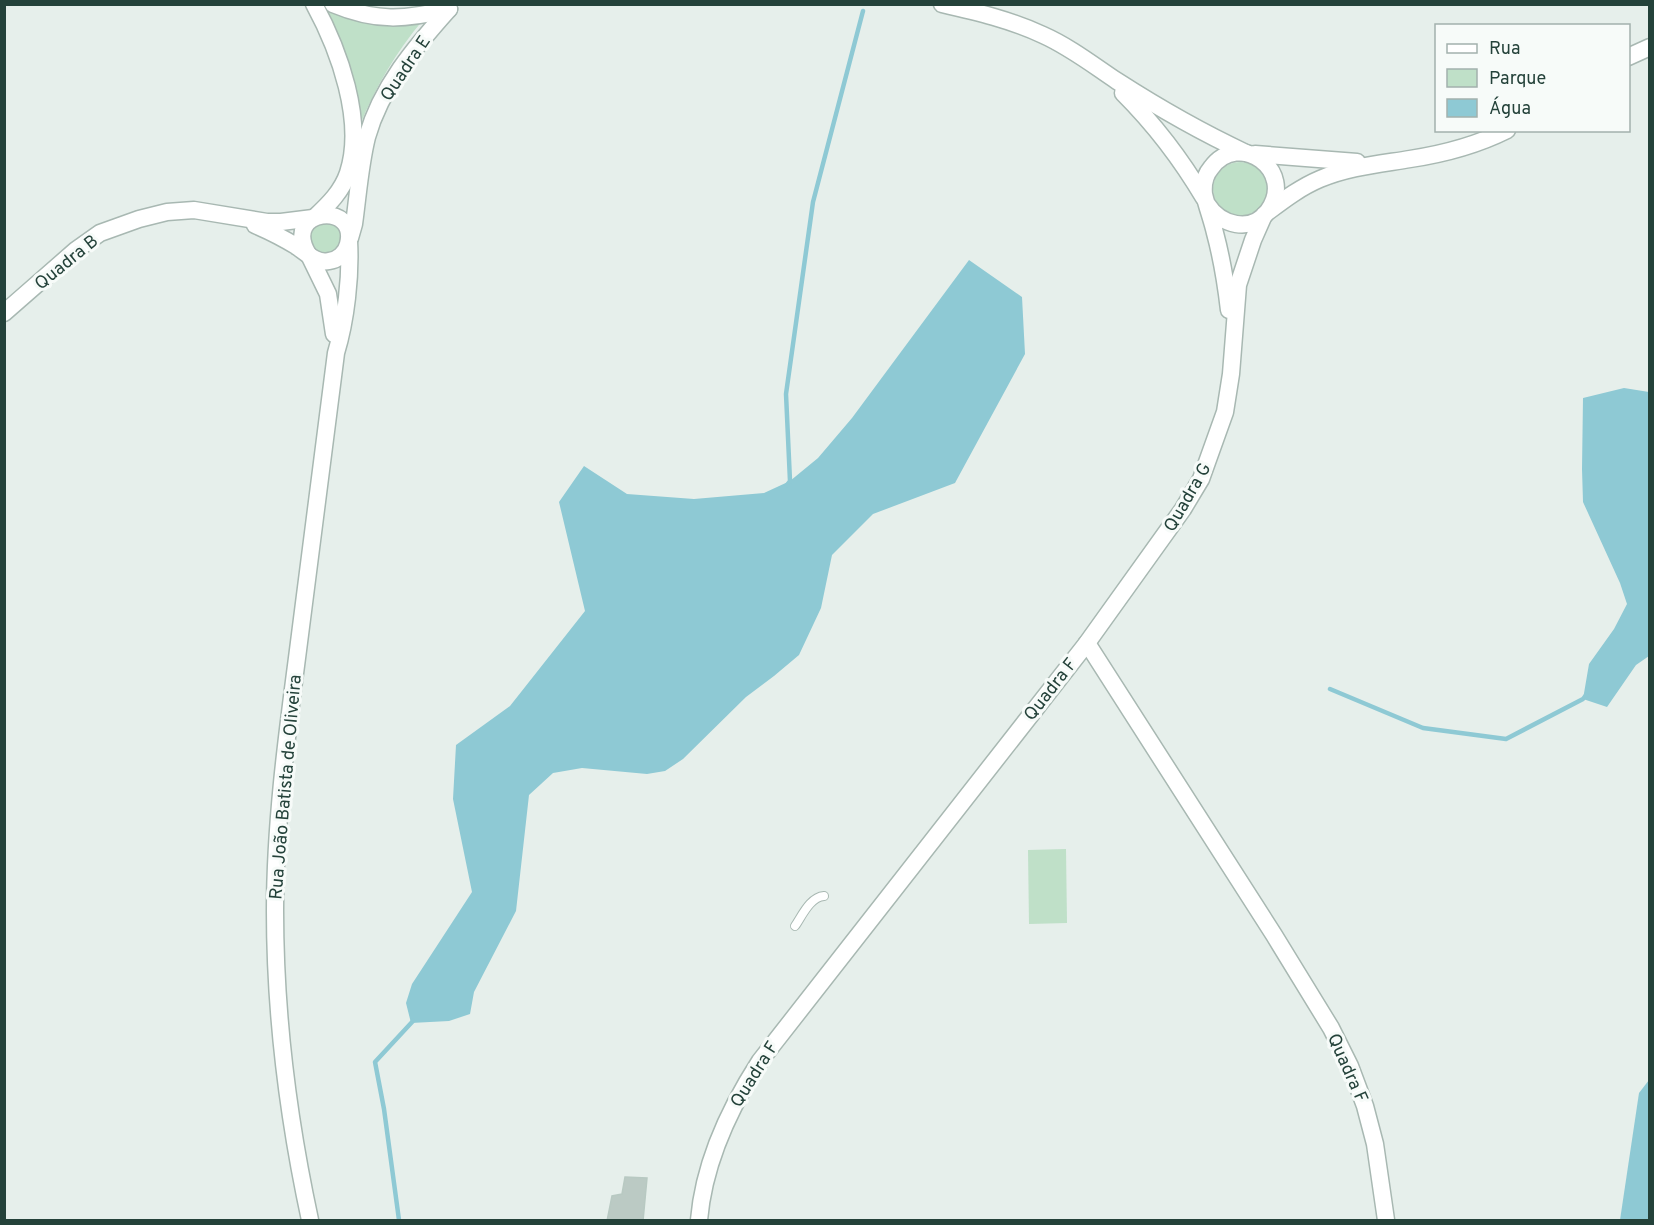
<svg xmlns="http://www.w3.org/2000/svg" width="1654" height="1225" viewBox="0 0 1654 1225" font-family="Overpass,sans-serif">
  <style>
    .green { fill: #bfe0c8 }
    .water { fill: #8ec9d4 }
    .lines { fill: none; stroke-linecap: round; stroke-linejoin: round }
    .stream { stroke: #8ec9d4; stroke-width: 4.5 }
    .building { fill: #bbcac4; stroke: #b8c9c2; stroke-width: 1.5 }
    .service-casing { stroke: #a8b8b2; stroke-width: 10 }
    .minor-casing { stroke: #a8b8b2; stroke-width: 19 }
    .service { stroke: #fff; stroke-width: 8 }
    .minor { stroke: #fff; stroke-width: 16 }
    .labels { text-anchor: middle; stroke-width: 6; stroke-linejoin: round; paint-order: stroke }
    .street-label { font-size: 18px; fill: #24423a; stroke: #f7fbf9 }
  </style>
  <rect width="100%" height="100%" fill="#e6efeb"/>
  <g class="green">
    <path d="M325 6 423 20C396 52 376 86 360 125L335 28Z"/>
    <circle cx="1240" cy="189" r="27"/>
    <circle cx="326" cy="238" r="16"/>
    <path d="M1066 849 1067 923 1029 924 1028 850Z"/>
  </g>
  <g class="water">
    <path d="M969 260 1022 297 1025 354 955 483 873 514 832 555 821 608 799 655 774 676 746 697 683 759 665 771 647 774 582 768 553 773 529 795 516 911 474 992 470 1014 449 1021 411 1023 406 1003 412 984 472 892 453 799 456 745 510 706 585 611 559 502 584 466 627 494 694 499 764 493 790 481 818 458 852 418Z"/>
    <path d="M1624 388 1649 392V656L1636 665 1607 707 1583 699 1589 664 1614 629 1627 604 1620 583 1583 502 1582 469 1583 398Z"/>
    <path d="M1649 1080V1220H1620L1639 1093Z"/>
  </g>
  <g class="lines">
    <g class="stream">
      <path d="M787 485 790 481 786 394 813 202 863 11"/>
      <path d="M1330 689 1423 728 1506 739 1583 699 1586 695"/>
      <path d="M399 1220 384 1109 375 1062 413 1021"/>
    </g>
  </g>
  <path class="building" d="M625 1177 647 1178 643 1221H607L612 1196 622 1194Z"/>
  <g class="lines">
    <defs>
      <path id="service" d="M795 926C802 916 810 897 824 896"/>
      <g id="minor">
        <path d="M314 4C339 50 365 121 348 173 342 191 329 204 315 217"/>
        <path d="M333 4C376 22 405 20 449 9"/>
        <path d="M942 4C977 12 1011 20 1043 35 1070 47 1093 65 1117 81 1159 108 1201 132 1246 153"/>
        <path d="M1628 57 1650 47"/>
        <path d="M1123 93C1155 125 1181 159 1204 198"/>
        <path d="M1255 154 1357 162"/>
        <path d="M1207 204C1220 225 1251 234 1268 211 1297 171 1239 129 1211 168 1205 175 1203 184 1204 194 1207 207 1212 220 1215 233 1222 259 1226 284 1229 310"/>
        <path d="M1269 211C1285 199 1301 187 1320 179 1348 167 1380 164 1410 159 1443 154 1477 145 1507 130"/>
        <path d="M255 225C269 231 283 238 296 246 302 250 309 256 315 259 319 261 325 262 329 261 338 260 346 253 348 244 359 201 281 208 308 254"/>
        <path d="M350 238 354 224C358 195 360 165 367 137 381 87 415 47 449 9"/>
        <path d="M309 255 328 294 334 334"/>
        <path d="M4 313 76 250 100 233 139 219 167 212 194 210 267 222H281L313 218"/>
        <path d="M1087 643 1274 935 1331 1028 1350 1066 1365 1106 1375 1144 1386 1220"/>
        <path d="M310 1220C288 1118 275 1015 275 911 275 826 286 742 297 658 310 557 323 455 336 353 346 320 351 276 349 241"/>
        <path d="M699 1220C704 1162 729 1109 760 1061L1087 643 1183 509 1201 479 1225 412 1231 374 1238 285 1253 240 1264 215"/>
      </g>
    </defs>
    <use href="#service" class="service-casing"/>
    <use href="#minor" class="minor-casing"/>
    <use href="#service" class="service"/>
    <use href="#minor" class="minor"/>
  </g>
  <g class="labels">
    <g class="street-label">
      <text transform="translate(405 68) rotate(-56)" y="6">Quadra E</text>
      <text transform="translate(66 262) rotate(-39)" y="6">Quadra B</text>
      <text transform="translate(1187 497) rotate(-60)" y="6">Quadra G</text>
      <text transform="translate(1050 689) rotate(-52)" y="6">Quadra F</text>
      <text transform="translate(285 787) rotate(-85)" y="6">Rua João Batista de Oliveira</text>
      <text transform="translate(1348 1068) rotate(66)" y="6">Quadra F</text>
      <text transform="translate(754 1074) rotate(-58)" y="6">Quadra F</text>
    </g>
  </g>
  <rect width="1654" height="1225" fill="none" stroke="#24423a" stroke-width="12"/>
  <rect x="1435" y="24" width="195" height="108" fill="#f7fbf9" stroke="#a3b1ad" stroke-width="1.5"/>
  <rect x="1447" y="44" width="30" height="9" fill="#ffffff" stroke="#a3b1ad" stroke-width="1.5"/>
  <text x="1489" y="54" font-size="18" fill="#24423a">Rua</text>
  <rect x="1447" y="69" width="30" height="18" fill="#bfe0c8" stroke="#a3b1ad" stroke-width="1.5"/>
  <text x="1489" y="84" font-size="18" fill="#24423a">Parque</text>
  <rect x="1447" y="99" width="30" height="18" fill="#8ec9d4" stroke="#a3b1ad" stroke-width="1.5"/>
  <text x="1489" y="114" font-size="18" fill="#24423a">Água</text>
</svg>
